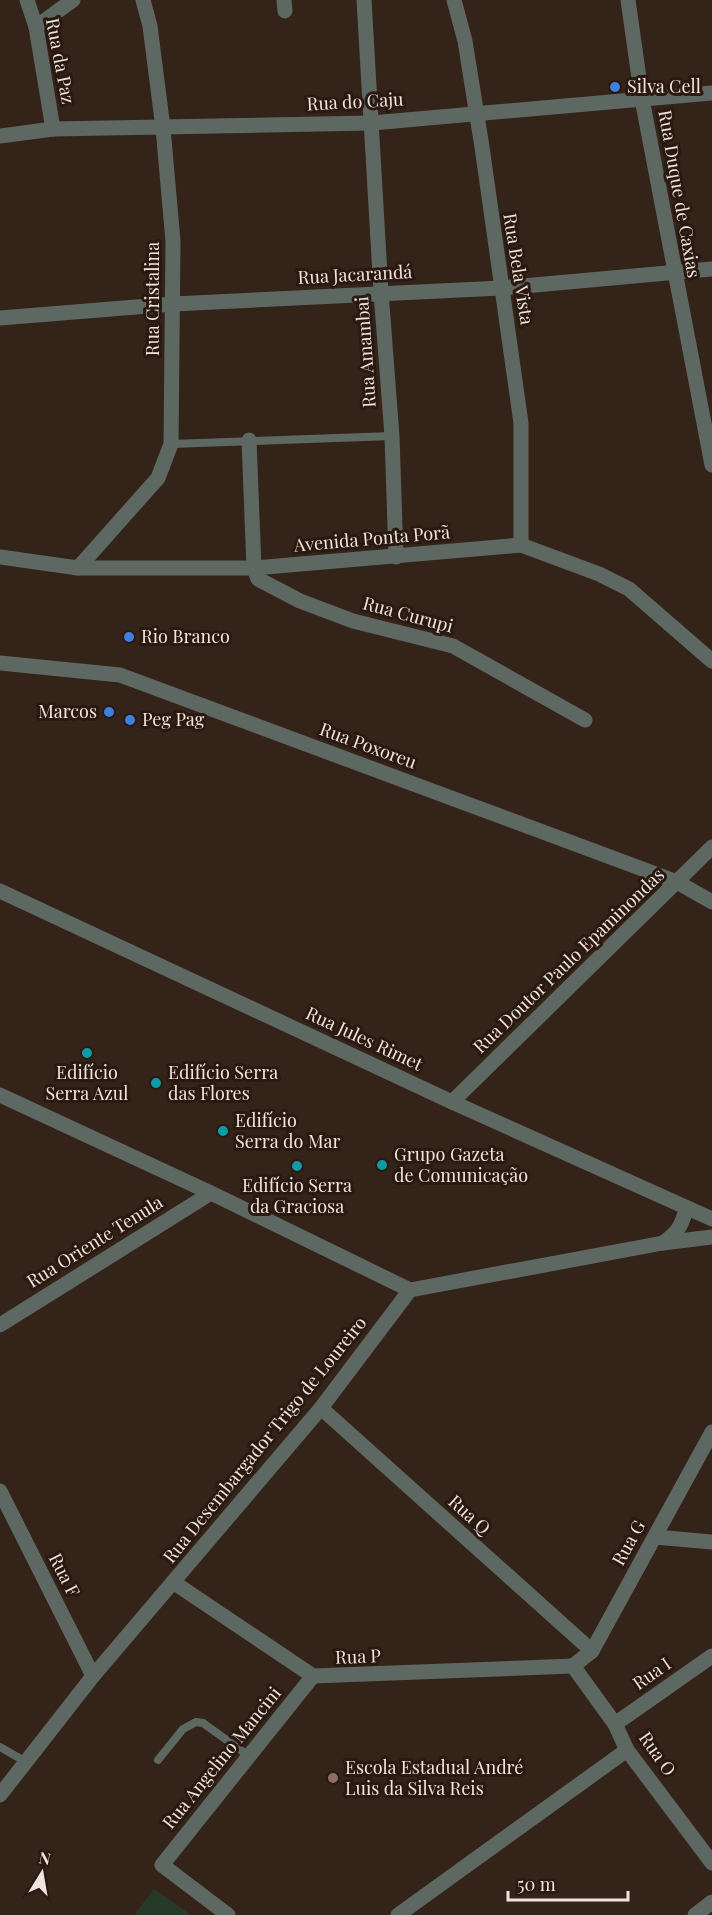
<svg xmlns="http://www.w3.org/2000/svg" width="712" height="1915" viewBox="0 0 712 1915" font-family="'Playfair Display',serif">
  <style>
    .green { fill: #273929 }
    .lines { fill: none; stroke-linecap: round; stroke-linejoin: round }
    .service { stroke: #5e6863; stroke-width: 8 }
    .minor { stroke: #5e6863; stroke-width: 15 }
    .tertiary { stroke: #5e6863; stroke-width: 15 }
    .shop-dot { fill: #3f7fe0; stroke: #2a1910; stroke-width: 2 }
    .culture-dot { fill: #0f9aa8; stroke: #2a1910; stroke-width: 2 }
    .education-dot { fill: #8d6e63; stroke: #2a1910; stroke-width: 2 }
    .labels { text-anchor: middle; stroke-width: 6; stroke-linejoin: round; paint-order: stroke }
    .street-label { font-size: 18px; fill: #f0e4de; stroke: #2a1910 }
    .poi-label { font-size: 18px; fill: #f0e4de; stroke: #2a1910; text-anchor: start }
  </style>
  <rect width="100%" height="100%" fill="#342319"/>
  <path class="green" d="M154 1889 191 1915H134Z"/>
  <g class="lines">
    <g class="service">
      <path d="M171 444 392 436"/>
      <path d="M0 1747 26 1762"/>
      <path d="M158 1760 183 1729 196 1722 203 1723 249 1756"/>
    </g>
    <g class="minor">
      <path d="M27 0 36 27 53 129"/>
      <path d="M284 0 285 11"/>
      <path d="M364 0 381 292 392 436 396 557"/>
      <path d="M454 0 465 41 482 147 521 423V545"/>
      <path d="M628 0 642 99 712 465"/>
      <path d="M36 27 73 0"/>
      <path d="M0 136 53 129 372 123 712 93"/>
      <path d="M0 318 173 304 501 288 712 269"/>
      <path d="M249 440 254 568 258 579 300 601 353 621 453 646 585 720"/>
      <path d="M0 557 78 568H254L521 545 599 574 629 589 712 661"/>
      <path d="M78 568 158 478 171 444 173 241 163 128 150 26 143 0"/>
      <path d="M0 1095 211 1193 410 1290"/>
      <path d="M452 1102 712 847"/>
      <path d="M0 1325 211 1193"/>
      <path d="M321 1408 592 1651"/>
      <path d="M0 1491 93 1676"/>
      <path d="M655 1537 712 1542"/>
      <path d="M173 1582 313 1676 573 1666"/>
      <path d="M573 1666 592 1651 712 1432"/>
      <path d="M573 1666 615 1724 627 1750 712 1863"/>
      <path d="M615 1724 712 1656"/>
      <path d="M228 1915 162 1865 313 1676"/>
      <path d="M398 1915 627 1750"/>
      <path d="M695 1915 712 1902"/>
    </g>
    <g class="tertiary">
      <path d="M0 663 120 675 637 867 677 882 712 902"/>
      <path d="M0 891 452 1102 712 1219"/>
      <path d="M663 1243C677 1233 682 1226 686 1209"/>
      <path d="M0 1795 93 1676 321 1408 410 1290 663 1243 712 1237"/>
    </g>
  </g>
  <g class="shop-dot">
    <circle cx="615" cy="87" r="6"/>
    <circle cx="129" cy="637" r="6"/>
    <circle cx="109" cy="712" r="6"/>
    <circle cx="130" cy="720" r="6"/>
  </g>
  <g class="culture-dot">
    <circle cx="87" cy="1053" r="6"/>
    <circle cx="156" cy="1083" r="6"/>
    <circle cx="223" cy="1131" r="6"/>
    <circle cx="382" cy="1165" r="6"/>
    <circle cx="297" cy="1166" r="6"/>
  </g>
  <circle class="education-dot" cx="333" cy="1778" r="6"/>
  <g class="labels">
    <g class="street-label">
      <text transform="translate(60 61) rotate(79)" y="6">Rua da Paz</text>
      <text transform="translate(355 102) rotate(-3)" y="6">Rua do Caju</text>
      <text transform="translate(679 194) rotate(80)" y="6">Rua Duque de Caxias</text>
      <text transform="translate(518 269) rotate(81)" y="6">Rua Bela Vista</text>
      <text transform="translate(355 275) rotate(-3)" y="6">Rua Jacarandá</text>
      <text transform="translate(153 299) rotate(-90)" y="6">Rua Cristalina</text>
      <text transform="translate(366 352) rotate(-94)" y="6">Rua Amambai</text>
      <text transform="translate(372 539) rotate(-5)" y="6">Avenida Ponta Porã</text>
      <text transform="translate(408 615) rotate(15)" y="6">Rua Curupi</text>
      <text transform="translate(368 746) rotate(20)" y="6">Rua Poxoreu</text>
      <text transform="translate(569 961) rotate(-44)" y="6">Rua Doutor Paulo Epaminondas</text>
      <text transform="translate(364 1039) rotate(25)" y="6">Rua Jules Rimet</text>
      <text transform="translate(95 1242) rotate(-32)" y="6">Rua Oriente Tenula</text>
      <text transform="translate(265 1440) rotate(-51)" y="6">Rua Desembargador Trigo de Loureiro</text>
      <text transform="translate(469 1515) rotate(42)" y="6">Rua Q</text>
      <text transform="translate(629 1543) rotate(-61)" y="6">Rua G</text>
      <text transform="translate(64 1575) rotate(63)" y="6">Rua F</text>
      <text transform="translate(358 1657) rotate(-2)" y="6">Rua P</text>
      <text transform="translate(652 1674) rotate(-35)" y="6">Rua I</text>
      <text transform="translate(657 1754) rotate(55)" y="6">Rua O</text>
      <text transform="translate(222 1758) rotate(-51)" y="6">Rua Angelino Mancini</text>
    </g>
    <g class="poi-label">
      <text x="627" y="93">Silva Cell</text>
      <text x="141" y="643">Rio Branco</text>
      <text x="97" y="718" text-anchor="end">Marcos</text>
      <text x="142" y="726">Peg Pag</text>
      <text x="87" y="1079" text-anchor="middle">Edifício<tspan x="87" dy="21">Serra Azul</tspan></text>
      <text x="168" y="1079">Edifício Serra<tspan x="168" dy="21">das Flores</tspan></text>
      <text x="235" y="1127">Edifício<tspan x="235" dy="21">Serra do Mar</tspan></text>
      <text x="394" y="1161">Grupo Gazeta<tspan x="394" dy="21">de Comunicação</tspan></text>
      <text x="297" y="1192" text-anchor="middle">Edifício Serra<tspan x="297" dy="21">da Graciosa</tspan></text>
      <text x="345" y="1774">Escola Estadual André<tspan x="345" dy="21">Luis da Silva Reis</tspan></text>
    </g>
  </g>
  <g transform="translate(42 1873) rotate(11)" stroke="#2a1910" stroke-width="4.5" paint-order="stroke">
  <path d="M0-4.5L10 22L0 15L-10 22Z" fill="#f0e4de"/>
  <text y="-9" font-size="16" font-weight="bold" text-anchor="middle" fill="#f0e4de">N</text>
  </g>
  <path d="M508 1891v9h120v-9" fill="none" stroke="#f0e4de" stroke-width="3"/>
  <text x="517" y="1891" font-size="18" fill="#f0e4de" stroke="#2a1910" stroke-width="4.5" paint-order="stroke">50 m</text>
</svg>
